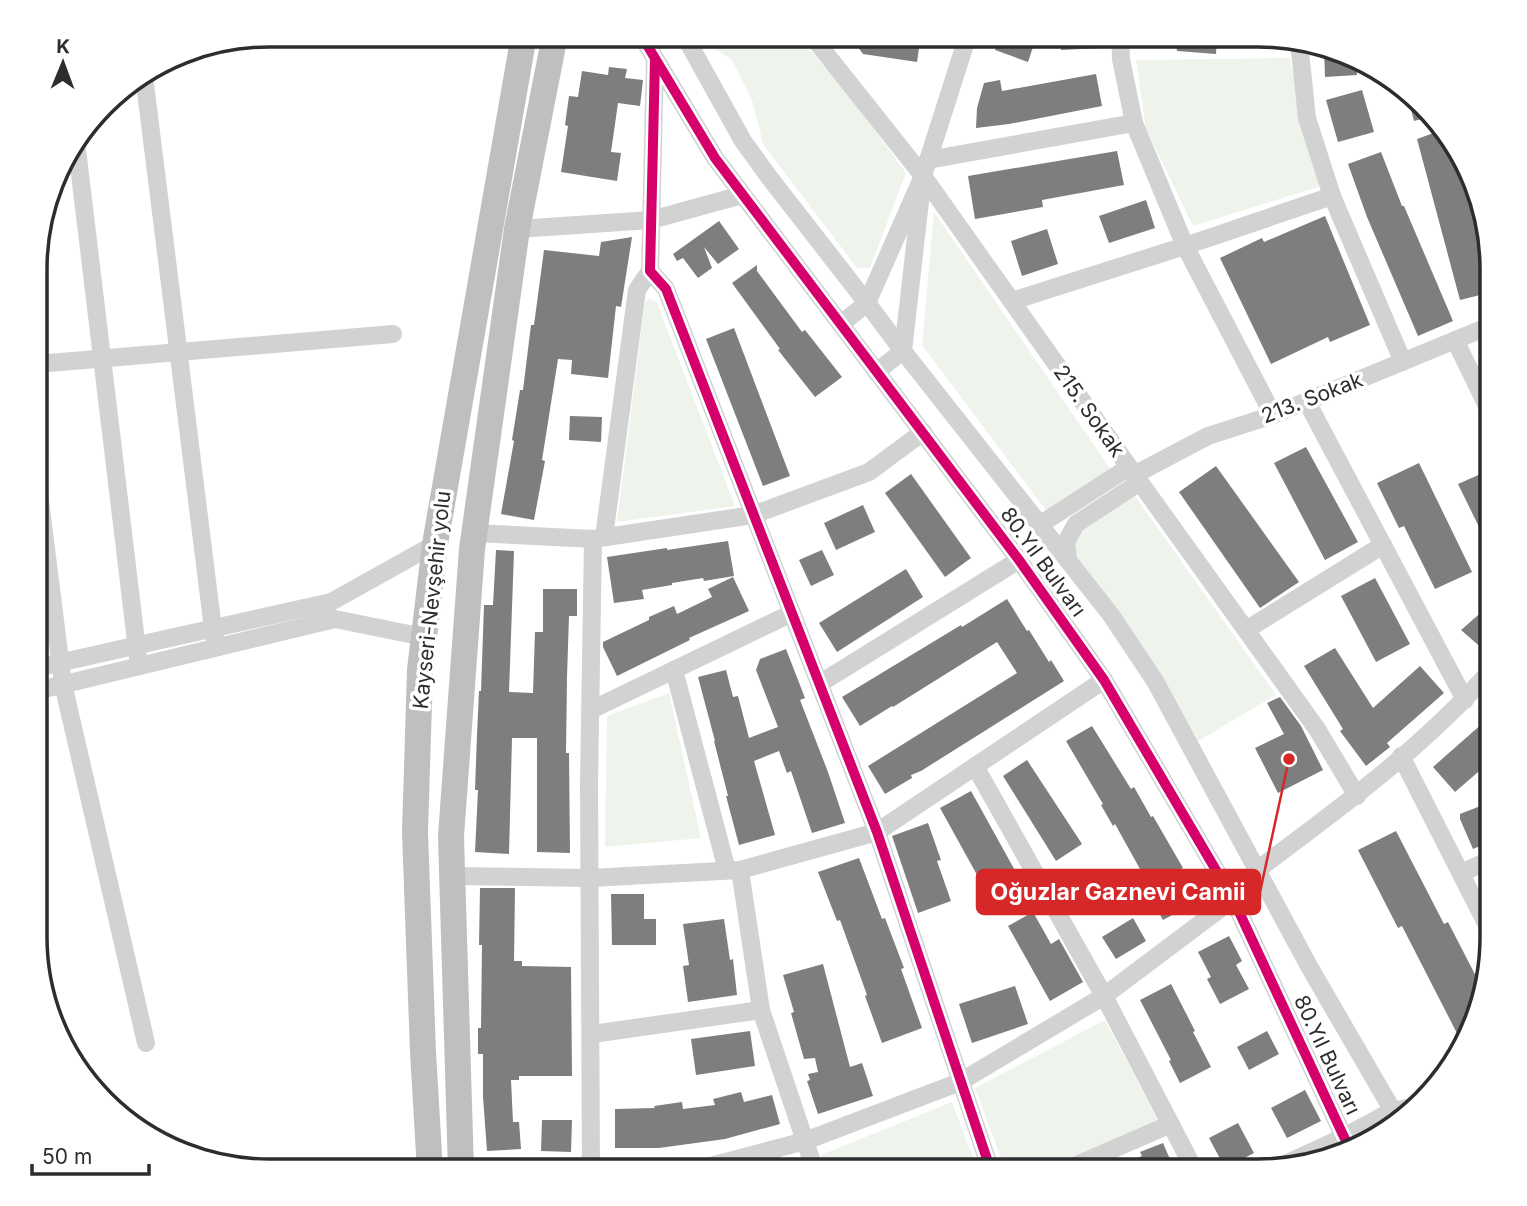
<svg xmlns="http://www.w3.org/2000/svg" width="1527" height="1206" viewBox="0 0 1527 1206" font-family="Inter,sans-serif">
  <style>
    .green { fill: #eef4eb }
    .building { fill: #7e7e7e }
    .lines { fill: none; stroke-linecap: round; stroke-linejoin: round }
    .minor { stroke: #d2d2d2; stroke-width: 18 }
    .highway { stroke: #bfbfbf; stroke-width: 26 }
    .cycleway-casing { stroke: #fff; stroke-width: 15 }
    .cycleway { stroke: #d6006c; stroke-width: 10 }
    .labels { text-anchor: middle; stroke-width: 7; stroke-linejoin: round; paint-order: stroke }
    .street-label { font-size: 21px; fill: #2d2d2d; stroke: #fff }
    .rim { fill: none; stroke: #2d2d2d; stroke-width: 3.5 }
    .leader { fill: none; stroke: #d62828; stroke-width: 2.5 }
    .callout-dot { fill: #d62828; stroke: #fff; stroke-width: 2.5 }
    .callout { fill: #d62828; stroke: #d62828; stroke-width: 2.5 }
    .callout-label { font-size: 23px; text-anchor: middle; font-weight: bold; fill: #fff }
  </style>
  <rect width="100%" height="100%" fill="#fff"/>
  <g class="green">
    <path d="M702 35H797L856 104 906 173 870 268H857L763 144 753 103 732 60 706 43Z"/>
    <path d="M1290 58 1302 128 1321 186 1193 226 1146 129 1136 60Z"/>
    <path d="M934 212 1111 470 1048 513 922 345Z"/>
    <path d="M650 299 657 303 735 506 617 522 645 302Z"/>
    <path d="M1135 496 1276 695 1198 741 1072 549 1078 534Z"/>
    <path d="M669 693 701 838 605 847 607 716Z"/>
    <path d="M1105 1020 1158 1120 1042 1171H1006L975 1088Z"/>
    <path d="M952 1102 978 1171H827L821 1155Z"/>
  </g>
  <g class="building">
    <path d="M849 35H921L917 62 863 54Z"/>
    <path d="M1000 35H1037L1028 62 995 50Z"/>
    <path d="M1061 35H1100L1101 48 1061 50Z"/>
    <path d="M1175 35H1217L1216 54 1177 51Z"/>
    <path d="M1324 47 1347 53 1356 59 1357 75 1325 77Z"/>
    <path d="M609 67 627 69 625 78 643 80 640 106 618 103 611 152 621 153 617 181 561 172 568 126 565 125 569 96 578 97 582 71 608 75Z"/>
    <path d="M1096 74 1102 106 1009 124 976 128 977 108 984 83 1000 80 1002 91Z"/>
    <path d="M1362 90 1374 132 1338 142 1326 100Z"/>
    <path d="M1406 90 1412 93 1429 117 1414 121Z"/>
    <path d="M1439 131 1466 168 1484 237 1485 236 1492 269V292L1460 300 1417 139Z"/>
    <path d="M1117 151 1124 185 1042 200 1043 207 975 219 968 176Z"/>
    <path d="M1381 152 1402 206H1404L1453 321 1418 336 1367 217 1348 164Z"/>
    <path d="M1146 200 1155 228 1109 243 1099 216Z"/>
    <path d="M1325 216 1370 325 1330 342 1328 337 1271 364 1220 258 1262 238 1264 242Z"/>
    <path d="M719 221 739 249 718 264 704 247 712 268 698 278 683 258 677 261 673 254Z"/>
    <path d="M1047 229 1058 264 1022 276 1011 241Z"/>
    <path d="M632 237 621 307 616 306 608 378 571 374 572 360 558 359 542 460 545 461 534 520 501 514 514 441 512 440 520 390H523L531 325H534L544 250 599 256 601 242Z"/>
    <path d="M757 265V271L802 332 805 330 842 377 815 397 778 350 780 349 732 283Z"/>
    <path d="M734 328 790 476 763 486 706 339Z"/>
    <path d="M570 416 602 417 601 442 569 440Z"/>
    <path d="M1306 447 1358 542 1325 560 1274 463Z"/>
    <path d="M1419 463 1472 572 1435 589 1404 526 1399 528 1377 483Z"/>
    <path d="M1216 466 1299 582 1260 608 1179 492Z"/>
    <path d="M1492 469V526L1481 531 1458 484Z"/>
    <path d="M911 474 971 558 945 577 885 493Z"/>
    <path d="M863 505 875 532 836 550 824 523Z"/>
    <path d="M728 541 734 576 704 581 703 578 672 583V585L642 590 644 599 614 603 607 557 667 548V550Z"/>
    <path d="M496 550 514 551 509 692 533 693 535 632H543V589H577V616H569L567 677 566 753H569L570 853 537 852V738H512L509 854 475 852 478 790H475L477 735 479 691H481L484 605H493Z"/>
    <path d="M822 550 834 575 811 586 799 560Z"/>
    <path d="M906 569 923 597 837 652 819 623Z"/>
    <path d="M733 577 749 611 689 638 690 640 617 676 603 647V642L649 620V617L674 606 677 614 712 597 708 589Z"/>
    <path d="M1375 578 1410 644 1376 662 1341 596Z"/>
    <path d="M1007 599 1027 631 1029 630 1049 662 1051 660 1064 681 921 771 911 775 912 778 885 794 868 766 1017 673 997 642 893 707 892 706 860 726 842 697 961 625 962 627Z"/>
    <path d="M1492 603V657L1461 630Z"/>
    <path d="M1335 648 1373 708 1420 666 1444 693 1387 743 1390 747 1366 766 1340 731 1343 729 1304 666Z"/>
    <path d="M786 649 805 698 800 700 828 772 845 823 812 833 791 771 787 773 779 751 754 761 775 835 739 845 726 796H728L714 741H715L698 677 726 670 733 697 738 696 749 738 778 727 756 670 760 659Z"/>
    <path d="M1280 697 1301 726 1323 770 1278 793 1255 748 1284 734 1267 703Z"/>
    <path d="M1492 715V760L1455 792 1433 767Z"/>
    <path d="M1092 726 1131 789 1134 787 1151 817 1153 816 1183 868 1181 869 1198 901 1163 920 1151 899 1155 896 1115 824 1113 826 1101 805 1103 804 1066 741Z"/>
    <path d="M1027 760 1082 844 1056 861 1003 776Z"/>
    <path d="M971 791 1018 876 987 893 940 808Z"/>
    <path d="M1483 805 1492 825V841L1473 849 1460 819V814Z"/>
    <path d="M928 823 941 860 937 861 951 901 918 913 892 836Z"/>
    <path d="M1396 831 1444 924 1448 922 1483 990 1474 1027 1463 1045 1402 926 1398 928 1358 850Z"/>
    <path d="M859 858 882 919 885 918 904 968 901 969 922 1028 882 1043 865 996 867 995 840 920 837 921 818 872Z"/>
    <path d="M480 888H515L514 961H522V966L571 967 572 1076H519V1080H511L513 1122H519L521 1149 487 1151 483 1097V1054H478V1028H481L482 945H479Z"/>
    <path d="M611 894H644V919H656V945H612Z"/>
    <path d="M1033 912 1051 944 1059 939 1083 982 1050 1001 1008 926Z"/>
    <path d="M1133 918 1146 941 1116 959 1102 937Z"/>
    <path d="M724 919 730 960 733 959 737 995 688 1002 683 966 689 965 683 924Z"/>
    <path d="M1229 936 1242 961 1236 965 1249 989 1220 1004 1207 979 1211 977 1198 952Z"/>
    <path d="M823 964 850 1067 862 1063 873 1096 818 1114 807 1081 810 1080 808 1074 818 1072 815 1058 804 1059 791 1013 794 1012 783 975Z"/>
    <path d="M1171 984 1195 1031 1193 1032 1211 1067 1180 1083 1169 1061 1171 1060 1140 1000Z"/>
    <path d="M1015 986 1028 1024 972 1043 959 1004Z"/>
    <path d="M750 1031 755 1066 696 1075 691 1039Z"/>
    <path d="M1267 1031 1279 1054 1249 1070 1237 1047Z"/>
    <path d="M1305 1090 1321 1121 1287 1138 1271 1108Z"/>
    <path d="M741 1092 744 1102 772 1095 780 1124 725 1139 659 1148H615V1109L655 1108 654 1106 682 1102 683 1109 715 1105 713 1099Z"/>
    <path d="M542 1120H572L571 1152 541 1151Z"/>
    <path d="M1238 1123 1254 1153 1225 1168 1209 1138Z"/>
    <path d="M1163 1143 1175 1171H1106L1142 1156 1140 1152Z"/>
  </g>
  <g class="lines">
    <g class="minor">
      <path d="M641 35 715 158 1019 560 1104 680 1233 899 1344 1137 1352 1150"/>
      <path d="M684 35 743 141 769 177 867 303 903 351 1111 615 1155 681 1310 968 1397 1118"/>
      <path d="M811 35 923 176 1129 467 1317 729 1357 796"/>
      <path d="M1120 35 1121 59 1134 123 1185 246 1273 415"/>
      <path d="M1299 42 1307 118 1332 196 1403 362"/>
      <path d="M655 59 650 271 666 289 877 832 991 1171"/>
      <path d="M144 76 213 629 217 647"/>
      <path d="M76 141 139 666"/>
      <path d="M928 160 1134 123"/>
      <path d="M517 229 651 220 742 195"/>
      <path d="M1012 301 1185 246 1332 196"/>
      <path d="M841 324 867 303 923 176 968 35"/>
      <path d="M1455 340 1492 416"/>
      <path d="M37 364 393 334"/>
      <path d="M876 372 903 351 921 193"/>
      <path d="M1307 402 1465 700"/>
      <path d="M1134 475 1208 436 1273 415 1492 325"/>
      <path d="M37 477 63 684 146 1043"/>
      <path d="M1041 524 1129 467"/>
      <path d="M475 533 593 539 753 515 869 472 923 432"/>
      <path d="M604 537 637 290 650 271"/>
      <path d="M1068 559 1066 542 1076 524 1140 482"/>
      <path d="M1246 630 1383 545"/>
      <path d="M36 668 331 602 435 544"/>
      <path d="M674 670 727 870"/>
      <path d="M819 684 1019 560"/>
      <path d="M36 691 335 619 424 637"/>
      <path d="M591 710 792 613"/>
      <path d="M1401 756 1491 933"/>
      <path d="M975 766 1104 996 1195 1171"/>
      <path d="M740 870 761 1010 815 1171"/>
      <path d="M1257 870C1339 809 1425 746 1492 669"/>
      <path d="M1461 873 1492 859"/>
      <path d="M452 876 590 878 740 870 877 832 1104 680"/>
      <path d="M592 1034 761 1010"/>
      <path d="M1279 1167 1344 1137 1392 1111 1412 1107"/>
      <path d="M591 1171 589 783 593 539"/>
      <path d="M664 1171 703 1168 805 1141 960 1082 1104 996 1233 899"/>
      <path d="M1063 1171 1171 1124"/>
    </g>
    <g class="highway">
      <path d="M430 1171 423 1052 415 832 420 670 435 544 524 35"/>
      <path d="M461 1171 451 836 472 549 517 229 555 35"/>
    </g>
    <defs>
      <g id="cycleway">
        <path d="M641 35 715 158 1019 560 1104 680 1233 899 1344 1137 1352 1150"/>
        <path d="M655 59 650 271 666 289 877 832 991 1171"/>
      </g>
    </defs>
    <use href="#cycleway" class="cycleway-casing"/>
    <use href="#cycleway" class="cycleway"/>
  </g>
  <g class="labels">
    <g class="street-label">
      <text transform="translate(1312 398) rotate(-21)" y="7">213. Sokak</text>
      <text transform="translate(1089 411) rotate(55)" y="7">215. Sokak</text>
      <text transform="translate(1043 562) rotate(54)" y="7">80.Yıl Bulvarı</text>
      <text transform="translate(432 600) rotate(-84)" y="7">Kayseri-Nevşehir yolu</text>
      <text transform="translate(1327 1055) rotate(65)" y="7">80.Yıl Bulvarı</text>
    </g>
  </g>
  <path d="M0 0H1527V1206H0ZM269 47H1258A222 222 0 0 1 1480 269V937A222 222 0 0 1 1258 1159H269A222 222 0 0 1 47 937V269A222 222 0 0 1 269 47Z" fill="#fff" fill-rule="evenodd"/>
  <path class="rim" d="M269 47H1258A222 222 0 0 1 1480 269V937A222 222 0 0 1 1258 1159H269A222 222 0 0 1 47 937V269A222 222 0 0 1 269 47Z"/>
  <path class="leader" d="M1289 759L1260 892"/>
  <circle class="callout-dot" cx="1289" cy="759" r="7"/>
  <rect class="callout" x="977" y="870" width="283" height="44" rx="7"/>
  <g class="callout-label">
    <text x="1118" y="900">Oğuzlar Gaznevi Camii</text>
  </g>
  <g transform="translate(63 63) rotate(1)" stroke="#ffffff" stroke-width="5" paint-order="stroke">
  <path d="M0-5L12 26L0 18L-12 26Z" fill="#2d2d2d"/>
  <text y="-10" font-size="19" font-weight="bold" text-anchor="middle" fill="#2d2d2d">K</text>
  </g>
  <path d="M32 1164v10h117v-10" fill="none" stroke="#2d2d2d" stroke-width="3.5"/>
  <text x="42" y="1164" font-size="21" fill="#2d2d2d" stroke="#ffffff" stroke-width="5" paint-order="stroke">50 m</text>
</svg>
